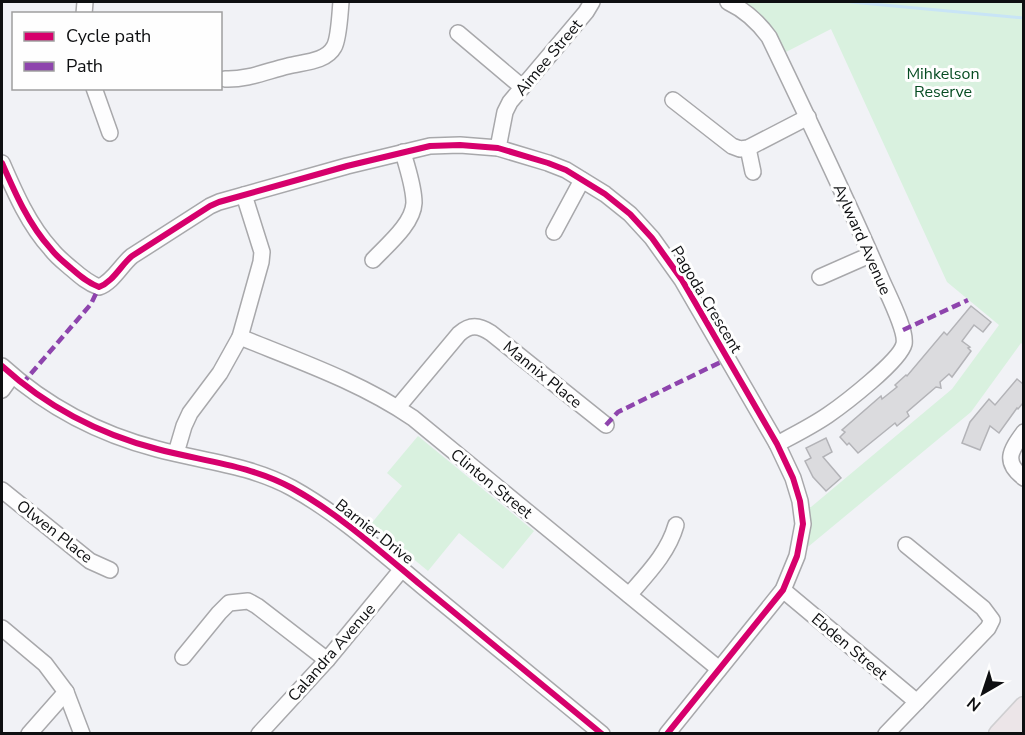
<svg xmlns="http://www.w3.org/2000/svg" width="1025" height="735" viewBox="0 0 1025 735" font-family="'Nunito Sans',sans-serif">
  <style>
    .park { fill: #d9f1df }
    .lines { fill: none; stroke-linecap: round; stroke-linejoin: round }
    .stream { stroke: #c8e4f6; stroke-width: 3 }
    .building { fill: #dbdbde; stroke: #b3b3b7; stroke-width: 1.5 }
    .minor-casing { stroke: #a8a8ab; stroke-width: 18 }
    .major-casing { stroke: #cfcfd1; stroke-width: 21 }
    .minor { stroke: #fdfdfe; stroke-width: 15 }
    .major { stroke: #ece5e8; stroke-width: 18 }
    .quiet { stroke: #8e44ad; stroke-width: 4.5; stroke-dasharray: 9 4.5; stroke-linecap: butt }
    .cycleway-casing { stroke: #fefefe; stroke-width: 10 }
    .cycleway { stroke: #d6006c; stroke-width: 6 }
    .labels { text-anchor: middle; stroke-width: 6; stroke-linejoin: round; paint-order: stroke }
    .street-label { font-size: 16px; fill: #0e0f11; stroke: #fefefe }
    .park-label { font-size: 16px; fill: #054b21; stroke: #fefefe }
  </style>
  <rect width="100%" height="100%" fill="#f1f2f6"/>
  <g class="park">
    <path d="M746 2H1023V345L1021 343 971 412 797 556 801 507H811L952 389 999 325 947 282 831 29 786 52 767 23Z"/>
    <path d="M418 436 534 531 503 569 459 533 428 571 371 524 402 486 387 473Z"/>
  </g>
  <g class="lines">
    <path class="stream" d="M851 2 1024 18"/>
  </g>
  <g class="building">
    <path d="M971 306 991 322 983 332 974 325 962 341 970 347 968 348 971 351 952 377 949 374 940 382 941 388 936 387 907 412 909 416 897 426 895 423 858 453 849 443 847 445 840 437 845 432 842 430 881 396 882 399 897 387 895 385 906 375 907 376 944 332 947 335Z"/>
    <path d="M1017 379 1023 384V403L1018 409 1017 408 999 433 990 426 980 450 962 443 970 422 989 399 995 405Z"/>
    <path d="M826 438 832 452 823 457 841 478 826 491 813 477 805 461 811 458 806 448Z"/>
  </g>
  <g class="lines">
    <defs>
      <g id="minor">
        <path d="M728 2C745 10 758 22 769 37 807 116 845 195 880 276 886 291 907 330 904 344 900 361 844 404 828 415 812 426 794 435 777 444"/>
        <path d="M84 14 85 2"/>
        <path d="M458 33 522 87"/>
        <path d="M225 79C247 80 267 71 288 66 303 62 326 62 334 47 339 39 340 12 341 2"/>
        <path d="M94 88 110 133"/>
        <path d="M673 100 732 146 740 149 748 148 808 117"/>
        <path d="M498 148 505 112 510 102 586 12 592 2"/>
        <path d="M748 148 753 172"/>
        <path d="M2 163C15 193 29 225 51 249 57 257 65 263 72 269 80 276 88 283 99 287 113 282 121 265 132 256L210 206 219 202 347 166 430 146 460 145 498 148 548 163 566 170 605 194 630 214 652 238 682 280 777 444 793 478 800 501 803 524 797 556 783 590 667 734"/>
        <path d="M554 232 582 180"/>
        <path d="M373 260C387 245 413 224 414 203 414 186 407 168 403 152"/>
        <path d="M820 277 870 255"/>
        <path d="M240 337C299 361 360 382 413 418L719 669"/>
        <path d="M2 366C46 406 99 434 157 449 202 461 250 465 292 488 339 514 381 552 422 586 482 635 542 684 602 734"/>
        <path d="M2 390 12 376"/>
        <path d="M398 407 459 334C470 324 479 325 491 333L606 425"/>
        <path d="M1024 432C1010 451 1003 462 1024 478"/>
        <path d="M176 453 184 426 190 413 220 373 240 337 261 262 262 252 244 195"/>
        <path d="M2 490 90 561 110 570"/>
        <path d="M783 590 917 702"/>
        <path d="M629 595C648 573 668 553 676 525"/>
        <path d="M2 628 45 664 66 692 82 734"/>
        <path d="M183 657 219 613 229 603 248 601 257 606 327 660"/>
        <path d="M29 734 66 692"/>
        <path d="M259 734 327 660 402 569"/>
        <path d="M886 734 988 628 992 620 983 608 906 545"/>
      </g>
      <g id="major">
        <path d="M998 734 1024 706"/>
        <path d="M1018 734 1024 728"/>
      </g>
    </defs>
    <use href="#minor" class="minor-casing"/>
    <use href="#major" class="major-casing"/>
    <use href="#minor" class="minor"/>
    <use href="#major" class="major"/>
    <g class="quiet">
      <path d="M903 330 968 300"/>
      <path d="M22 384 91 304 99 287"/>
      <path d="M606 425 618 412 727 359"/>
    </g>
    <defs>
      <g id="cycleway">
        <path d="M2 163C15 193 29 225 51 249 57 257 65 263 72 269 80 276 88 283 99 287 113 282 121 265 132 256L210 206 219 202 347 166 430 146 460 145 498 148 548 163 566 170 605 194 630 214 652 238 682 280 777 444 793 478 800 501 803 524 797 556 783 590 667 734"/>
        <path d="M2 366C46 406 99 434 157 449 202 461 250 465 292 488 339 514 381 552 422 586 482 635 542 684 602 734"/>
      </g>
    </defs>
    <use href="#cycleway" class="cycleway-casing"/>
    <use href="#cycleway" class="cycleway"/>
  </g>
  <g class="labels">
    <g class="street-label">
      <text transform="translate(548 57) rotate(-50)" y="6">Aimee Street</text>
      <text transform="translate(863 239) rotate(66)" y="6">Aylward Avenue</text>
      <text transform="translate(707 299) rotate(59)" y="6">Pagoda Crescent</text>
      <text transform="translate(543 374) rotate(39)" y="6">Mannix Place</text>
      <text transform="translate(492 483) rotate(39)" y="6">Clinton Street</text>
      <text transform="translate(55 531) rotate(38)" y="6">Olwen Place</text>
      <text transform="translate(375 531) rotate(38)" y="6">Barnier Drive</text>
      <text transform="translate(850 646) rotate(40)" y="6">Ebden Street</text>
      <text transform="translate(331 652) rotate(-49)" y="6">Calandra Avenue</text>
    </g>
    <g class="park-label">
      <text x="943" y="79">Mihkelson<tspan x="943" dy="18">Reserve</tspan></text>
    </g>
  </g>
  <rect width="1025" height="735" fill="none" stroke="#0e0f11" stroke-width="6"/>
  <rect x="12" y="12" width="210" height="78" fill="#fefefe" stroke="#9e9e9f" stroke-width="1.5"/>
  <rect x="24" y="32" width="30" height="9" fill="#d6006c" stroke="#9e9e9f" stroke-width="1.5"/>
  <text x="66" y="42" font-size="18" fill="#0e0f11">Cycle path</text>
  <rect x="24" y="62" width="30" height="9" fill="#8e44ad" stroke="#9e9e9f" stroke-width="1.5"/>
  <text x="66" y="72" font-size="18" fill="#0e0f11">Path</text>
  <g transform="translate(983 693) rotate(219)" stroke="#fefefe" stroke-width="4.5" paint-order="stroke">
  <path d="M0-4.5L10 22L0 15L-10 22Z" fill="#0e0f11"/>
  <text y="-9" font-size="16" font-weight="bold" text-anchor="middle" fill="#0e0f11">N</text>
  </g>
</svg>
